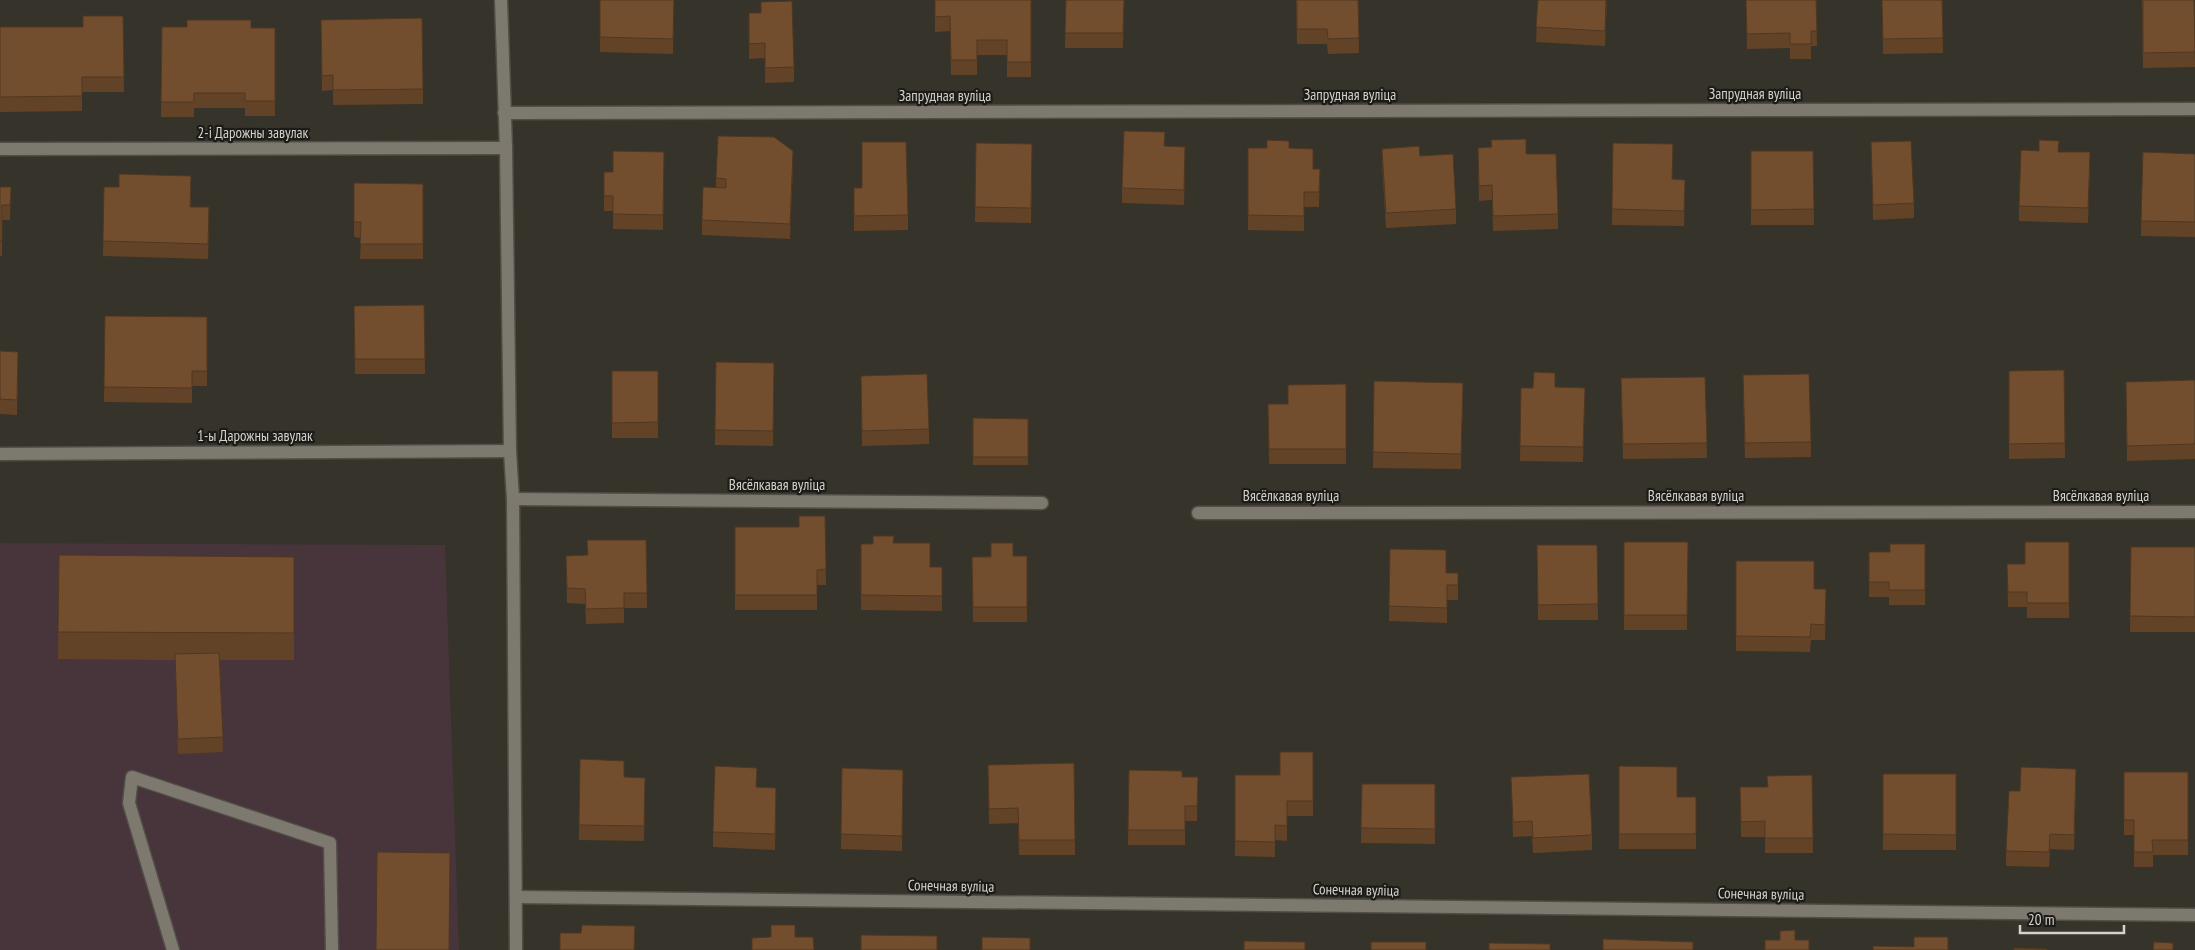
<svg xmlns="http://www.w3.org/2000/svg" width="2195" height="950" viewBox="0 0 2195 950" font-family="'PT Sans Narrow',sans-serif">
  <style>
    .industrial { fill: #48343b }
    .lines { fill: none; stroke-linecap: round; stroke-linejoin: round }
    .minor-casing { stroke: #514e47; stroke-width: 15 }
    .minor { stroke: #7d796f; stroke-width: 12 }
    .wall { fill: #634328 }
    .shaded-wall { fill: #503720 }
    .building { fill: #734e2e; stroke: #503720 }
    .labels { text-anchor: middle; stroke-width: 4.5; stroke-linejoin: round; paint-order: stroke }
    .street-label { font-size: 15px; fill: #d4d2cc; stroke: #1c1b17 }
  </style>
  <rect width="100%" height="100%" fill="#36332a"/>
  <path class="industrial" d="M0 543 445 545 459 950H0Z"/>
  <g class="lines">
    <defs>
      <g id="minor">
        <path d="M501 0 506 148 510 451 513 499 516 950"/>
        <path d="M504 113 2195 109"/>
        <path d="M0 149 506 148"/>
        <path d="M0 454 510 451"/>
        <path d="M513 499 1042 503"/>
        <path d="M1198 513 2195 512"/>
        <path d="M516 897 2195 915"/>
        <path d="M173 950 129 803 132 777 330 843 332 950"/>
      </g>
    </defs>
    <use href="#minor" class="minor-casing"/>
    <use href="#minor" class="minor"/>
  </g>
  <g class="wall">
    <path d="M600 0H674L673 54 600 52Z"/>
    <path d="M935 0H1031V77H1007V55H977V75H951L950 31 935 32Z"/>
    <path d="M1066 0H1124L1123 48H1065Z"/>
    <path d="M1296 0H1358L1359 53 1328 54 1327 44H1297Z"/>
    <path d="M1538 0H1607L1605 46 1536 42Z"/>
    <path d="M1746 0H1816L1817 46H1811V59H1790V48L1747 49Z"/>
    <path d="M1882 0H1942L1943 53 1883 54Z"/>
    <path d="M2142 0H2194L2195 67 2143 68Z"/>
    <path d="M761 2 794 67V82L765 83V58L749 59V13H761Z"/>
    <path d="M123 16 124 92H82V111L0 112V27H83Z"/>
    <path d="M321 20 423 89V104L333 105V90L322 91Z"/>
    <path d="M162 27 275 28V116H245V108H194V117H161Z"/>
    <path d="M1491 140 1526 154 1558 214V229L1493 231 1492 200 1479 201 1478 163 1491 147Z"/>
    <path d="M1871 142 1914 203V218L1873 220Z"/>
    <path d="M976 143 1032 144 1031 223 975 222Z"/>
    <path d="M1613 143 1672 179 1685 180 1684 226 1612 225Z"/>
    <path d="M1165 146 1185 162 1184 205 1122 203V188Z"/>
    <path d="M1248 148H1289L1313 169H1320L1319 207H1304V231L1248 230Z"/>
    <path d="M1382 149 1420 156 1456 209V224L1386 228 1382 164Z"/>
    <path d="M1751 151H1813L1814 225H1751Z"/>
    <path d="M664 152 663 230 613 229V211H604V196L613 172Z"/>
    <path d="M2059 152 2090 167 2088 223 2019 221V206Z"/>
    <path d="M2195 154V237L2141 236V221Z"/>
    <path d="M793 166 790 239 702 235V220L716 188V178Z"/>
    <path d="M354 183 423 184V259H360L361 238 354 237Z"/>
    <path d="M0 187H11L10 220H2V256H0Z"/>
    <path d="M104 187 191 191V207L209 222 208 259 103 256Z"/>
    <path d="M854 188 908 215V230L854 231Z"/>
    <path d="M424 305 425 374H355L354 306Z"/>
    <path d="M105 316 207 317V386H192V403L104 402Z"/>
    <path d="M0 351 18 352 17 415 0 414Z"/>
    <path d="M716 362 774 363 773 446 715 445Z"/>
    <path d="M2064 370 2065 458 2009 459V371Z"/>
    <rect x="612" y="371" width="46" height="67"/>
    <path d="M1705 377 1707 458 1623 459 1621 394Z"/>
    <path d="M2195 380V459L2127 461 2126 397Z"/>
    <path d="M1374 381 1463 383 1461 469 1373 468Z"/>
    <path d="M1346 384V464H1269L1268 404H1288Z"/>
    <path d="M1555 387 1585 388 1583 462 1520 461 1521 388Z"/>
    <path d="M1743 390 1811 442V457L1745 458Z"/>
    <path d="M861 391 929 429V444L862 446Z"/>
    <path d="M973 418 1028 419V465H973Z"/>
    <path d="M825 516 826 585H817V610H735V527H799Z"/>
    <path d="M646 540 647 608H624V623L586 624 585 604 567 603 566 556 587 555Z"/>
    <path d="M1624 542H1688L1687 630H1624Z"/>
    <path d="M2069 542V618H2027V607H2008L2007 564H2025Z"/>
    <path d="M894 543 930 567H942V611L861 610V544Z"/>
    <path d="M1925 544V605H1889V597H1869V552H1890Z"/>
    <path d="M1537 545H1597L1598 620H1538Z"/>
    <path d="M2131 547H2195V632H2130Z"/>
    <path d="M1390 549 1446 573H1458V600H1447V623L1389 621Z"/>
    <path d="M59 555 294 557V660H220L223 752 178 754 175 660 58 659Z"/>
    <path d="M1013 556H1027V622H973L972 557Z"/>
    <path d="M1736 561 1814 589H1826L1825 640H1811L1810 652 1736 651Z"/>
    <path d="M1313 752V816H1287V841L1275 840V857L1235 856V775H1280Z"/>
    <path d="M988 765 1075 840V855H1019L1018 823 989 824Z"/>
    <path d="M1619 766 1677 797H1696V849H1619Z"/>
    <path d="M842 768 903 770 902 851 841 849Z"/>
    <path d="M1129 770 1182 777H1198L1197 821H1185V845H1128Z"/>
    <path d="M2124 772H2188V855H2153V867H2134V835H2124Z"/>
    <rect x="1883" y="774" width="73" height="76"/>
    <path d="M1812 775 1813 853H1765V837H1741L1740 787H1767Z"/>
    <path d="M1511 777 1592 835V850L1533 853 1532 836 1513 837Z"/>
    <path d="M1362 784H1435V844L1361 843Z"/>
    <path d="M2076 784 2074 850 2050 849 2049 867 2006 866V851L2020 791Z"/>
    <path d="M645 793 644 841 579 840V825Z"/>
    <path d="M776 803 775 850 713 847V832Z"/>
  </g>
  <g class="shaded-wall">
    <path d="M1606 0H1607L1605 46V31Z"/>
    <path d="M1185 147V162L1184 205V190Z"/>
    <path d="M793 151V166L790 239V224Z"/>
    <path d="M2090 152V167L2088 223V208Z"/>
    <path d="M776 788V803L775 850V834Z"/>
  </g>
  <g class="building">
    <path d="M600 0H674L673 39 600 37Z"/>
    <path d="M935 0H1031V62H1007V40H977V60H951L950 16 935 17Z"/>
    <path d="M1066 0H1124L1123 33H1065Z"/>
    <path d="M1297 0H1358L1359 38 1328 39 1327 29H1297Z"/>
    <path d="M1538 0H1606L1605 31 1536 27Z"/>
    <path d="M1746 0H1816L1817 31H1811V44H1790V33L1747 34Z"/>
    <path d="M1882 0H1942L1943 38 1883 39Z"/>
    <path d="M2143 0H2194L2195 52 2143 53Z"/>
    <path d="M792 1 794 67 765 68V43L749 44V13H761V2Z"/>
    <path d="M83 16H123L124 77H82V96L0 97V27H83Z"/>
    <path d="M422 18 423 89 333 90V75L322 76 321 20Z"/>
    <path d="M187 20H251V28H275V101H245V93H194V102H161L162 27H187Z"/>
    <path d="M1124 131 1165 132 1164 146 1185 147 1184 190 1122 188Z"/>
    <path d="M718 136 774 137 793 151 790 224 702 220 703 187 726 188V179L716 178Z"/>
    <path d="M1526 139V154H1556L1558 214 1493 216 1492 185 1479 186 1478 148 1492 147 1491 140Z"/>
    <path d="M1267 140 1289 141V148L1313 149V169H1320L1319 192H1304V216L1248 215V148H1267Z"/>
    <path d="M2039 140 2059 141 2058 152H2090L2088 208 2019 206 2021 150 2039 151Z"/>
    <path d="M1911 141 1914 203 1873 205 1871 142Z"/>
    <path d="M862 142H906L908 215 854 216V188H862Z"/>
    <path d="M976 143 1032 144 1031 208 975 207Z"/>
    <path d="M1613 143 1673 144 1672 179 1685 180 1684 211 1612 209Z"/>
    <path d="M1419 146 1420 156 1453 154 1456 209 1386 213 1382 149Z"/>
    <path d="M613 151 664 152 663 215 613 214V196H604V172H613Z"/>
    <path d="M1751 151H1813L1814 209 1751 210Z"/>
    <path d="M2143 152 2195 154V222L2141 221Z"/>
    <path d="M119 174 191 176 190 207H209L208 244 103 241 104 187H119Z"/>
    <path d="M354 183 423 184V244H360L361 222H354Z"/>
    <path d="M0 187H11L10 205H2V241H0Z"/>
    <path d="M424 305 425 359H355L354 306Z"/>
    <path d="M105 316 207 317V371H192V388L104 387Z"/>
    <path d="M0 351 18 352 17 400 0 399Z"/>
    <path d="M716 362 774 363 773 431 715 430Z"/>
    <path d="M2064 370 2065 443 2009 444V371Z"/>
    <path d="M612 371H658V422L612 423Z"/>
    <path d="M1534 372 1555 373V387L1585 388 1583 447 1520 446 1521 388H1533Z"/>
    <path d="M927 374 929 429 862 431 861 376Z"/>
    <path d="M1809 374 1811 442 1745 443 1743 375Z"/>
    <path d="M1705 377 1707 443 1623 444 1621 378Z"/>
    <path d="M2195 380V444L2127 446 2126 382Z"/>
    <path d="M1374 381 1463 383 1461 454 1373 452Z"/>
    <path d="M1346 384V449H1269L1268 404H1288V385Z"/>
    <path d="M973 418 1028 419V457H973Z"/>
    <path d="M799 516H825L826 569 817 570V595H735V527H799Z"/>
    <path d="M873 536H894L893 543H930V567H942V596L861 595V544H873Z"/>
    <path d="M587 540H646L647 593H624V608L586 609 585 589 567 588 566 556 588 555Z"/>
    <path d="M1624 542H1688L1687 615H1624Z"/>
    <path d="M2025 542H2069V603H2027V592H2008L2007 564H2025Z"/>
    <path d="M991 543H1013V556H1027V607H973L972 557H991Z"/>
    <path d="M1890 544H1925V590H1889V582H1869V552H1890Z"/>
    <path d="M1537 545H1597L1598 604 1538 605Z"/>
    <path d="M2131 547H2195V617L2130 616Z"/>
    <path d="M1390 549 1446 550V573H1458V585H1447V608L1389 606Z"/>
    <path d="M59 555 294 557V633L58 632Z"/>
    <path d="M1736 561H1814V589H1826L1825 625 1811 624 1810 637 1736 636Z"/>
    <path d="M219 653 223 737 178 739 175 654Z"/>
    <path d="M1280 752H1313V801H1287V826L1275 825V842L1235 841V775H1280Z"/>
    <path d="M580 759 624 761V777L645 778 644 826 579 825Z"/>
    <path d="M1074 763 1075 840H1019L1018 808 989 809 988 765Z"/>
    <path d="M715 766 757 768 756 787 776 788 775 834 713 832Z"/>
    <path d="M1619 766 1677 767V797H1696V834H1619Z"/>
    <path d="M2021 767 2076 769 2074 835 2050 834 2049 852 2006 851 2009 791H2020Z"/>
    <path d="M842 768 903 770 902 836 841 834Z"/>
    <path d="M1129 770 1182 771V777H1198L1197 806H1185V830H1128Z"/>
    <path d="M2124 772H2188V840H2152L2153 852H2134V820H2124Z"/>
    <path d="M1589 774 1592 835 1533 838 1532 821 1513 822 1511 777Z"/>
    <path d="M1883 774H1956V835L1883 834Z"/>
    <path d="M1812 775 1813 838H1765V821L1741 822 1740 787H1768L1767 776Z"/>
    <path d="M1362 784H1435V829L1361 828Z"/>
    <path d="M377 852 450 853 449 950H376Z"/>
    <path d="M582 925 635 926 634 950H560V933H581Z"/>
    <path d="M771 925H795V937H813L814 950H752V938L771 937Z"/>
    <path d="M1795 930V940H1809V950H1765V940H1780V931Z"/>
    <path d="M861 935 937 936V950H861Z"/>
    <path d="M982 937 1030 938V950H982Z"/>
    <path d="M1914 937H1948V950H1873V946L1914 947Z"/>
    <path d="M1603 939 1693 942V950H1603Z"/>
    <path d="M1244 941 1305 942V950H1244Z"/>
    <rect x="1371" y="942" width="55" height="8"/>
    <path d="M2154 942 2173 943V950H2153Z"/>
    <path d="M1489 943 1550 944V950H1489Z"/>
    <path d="M2014 948 2047 949V950H2014Z"/>
  </g>
  <g class="labels">
    <g class="street-label">
      <text x="1755" y="99">Запрудная вуліца</text>
      <text x="1350" y="100">Запрудная вуліца</text>
      <text x="945" y="101">Запрудная вуліца</text>
      <text x="253" y="138">2-і Дарожны завулак</text>
      <text x="255" y="441">1-ы Дарожны завулак</text>
      <text x="777" y="490">Вясёлкавая вуліца</text>
      <text x="1291" y="501">Вясёлкавая вуліца</text>
      <text x="1696" y="501">Вясёлкавая вуліца</text>
      <text x="2101" y="501">Вясёлкавая вуліца</text>
      <text transform="translate(951 886) rotate(1)" y="5">Сонечная вуліца</text>
      <text transform="translate(1356 890) rotate(1)" y="5">Сонечная вуліца</text>
      <text transform="translate(1761 894) rotate(1)" y="5">Сонечная вуліца</text>
    </g>
  </g>
  <path d="M2020 925v8h104v-8" fill="none" stroke="#d4d2cc" stroke-width="2.5"/>
  <text x="2028" y="925" font-size="15" fill="#d4d2cc" stroke="#1c1b17" stroke-width="4" paint-order="stroke">20 m</text>
</svg>
